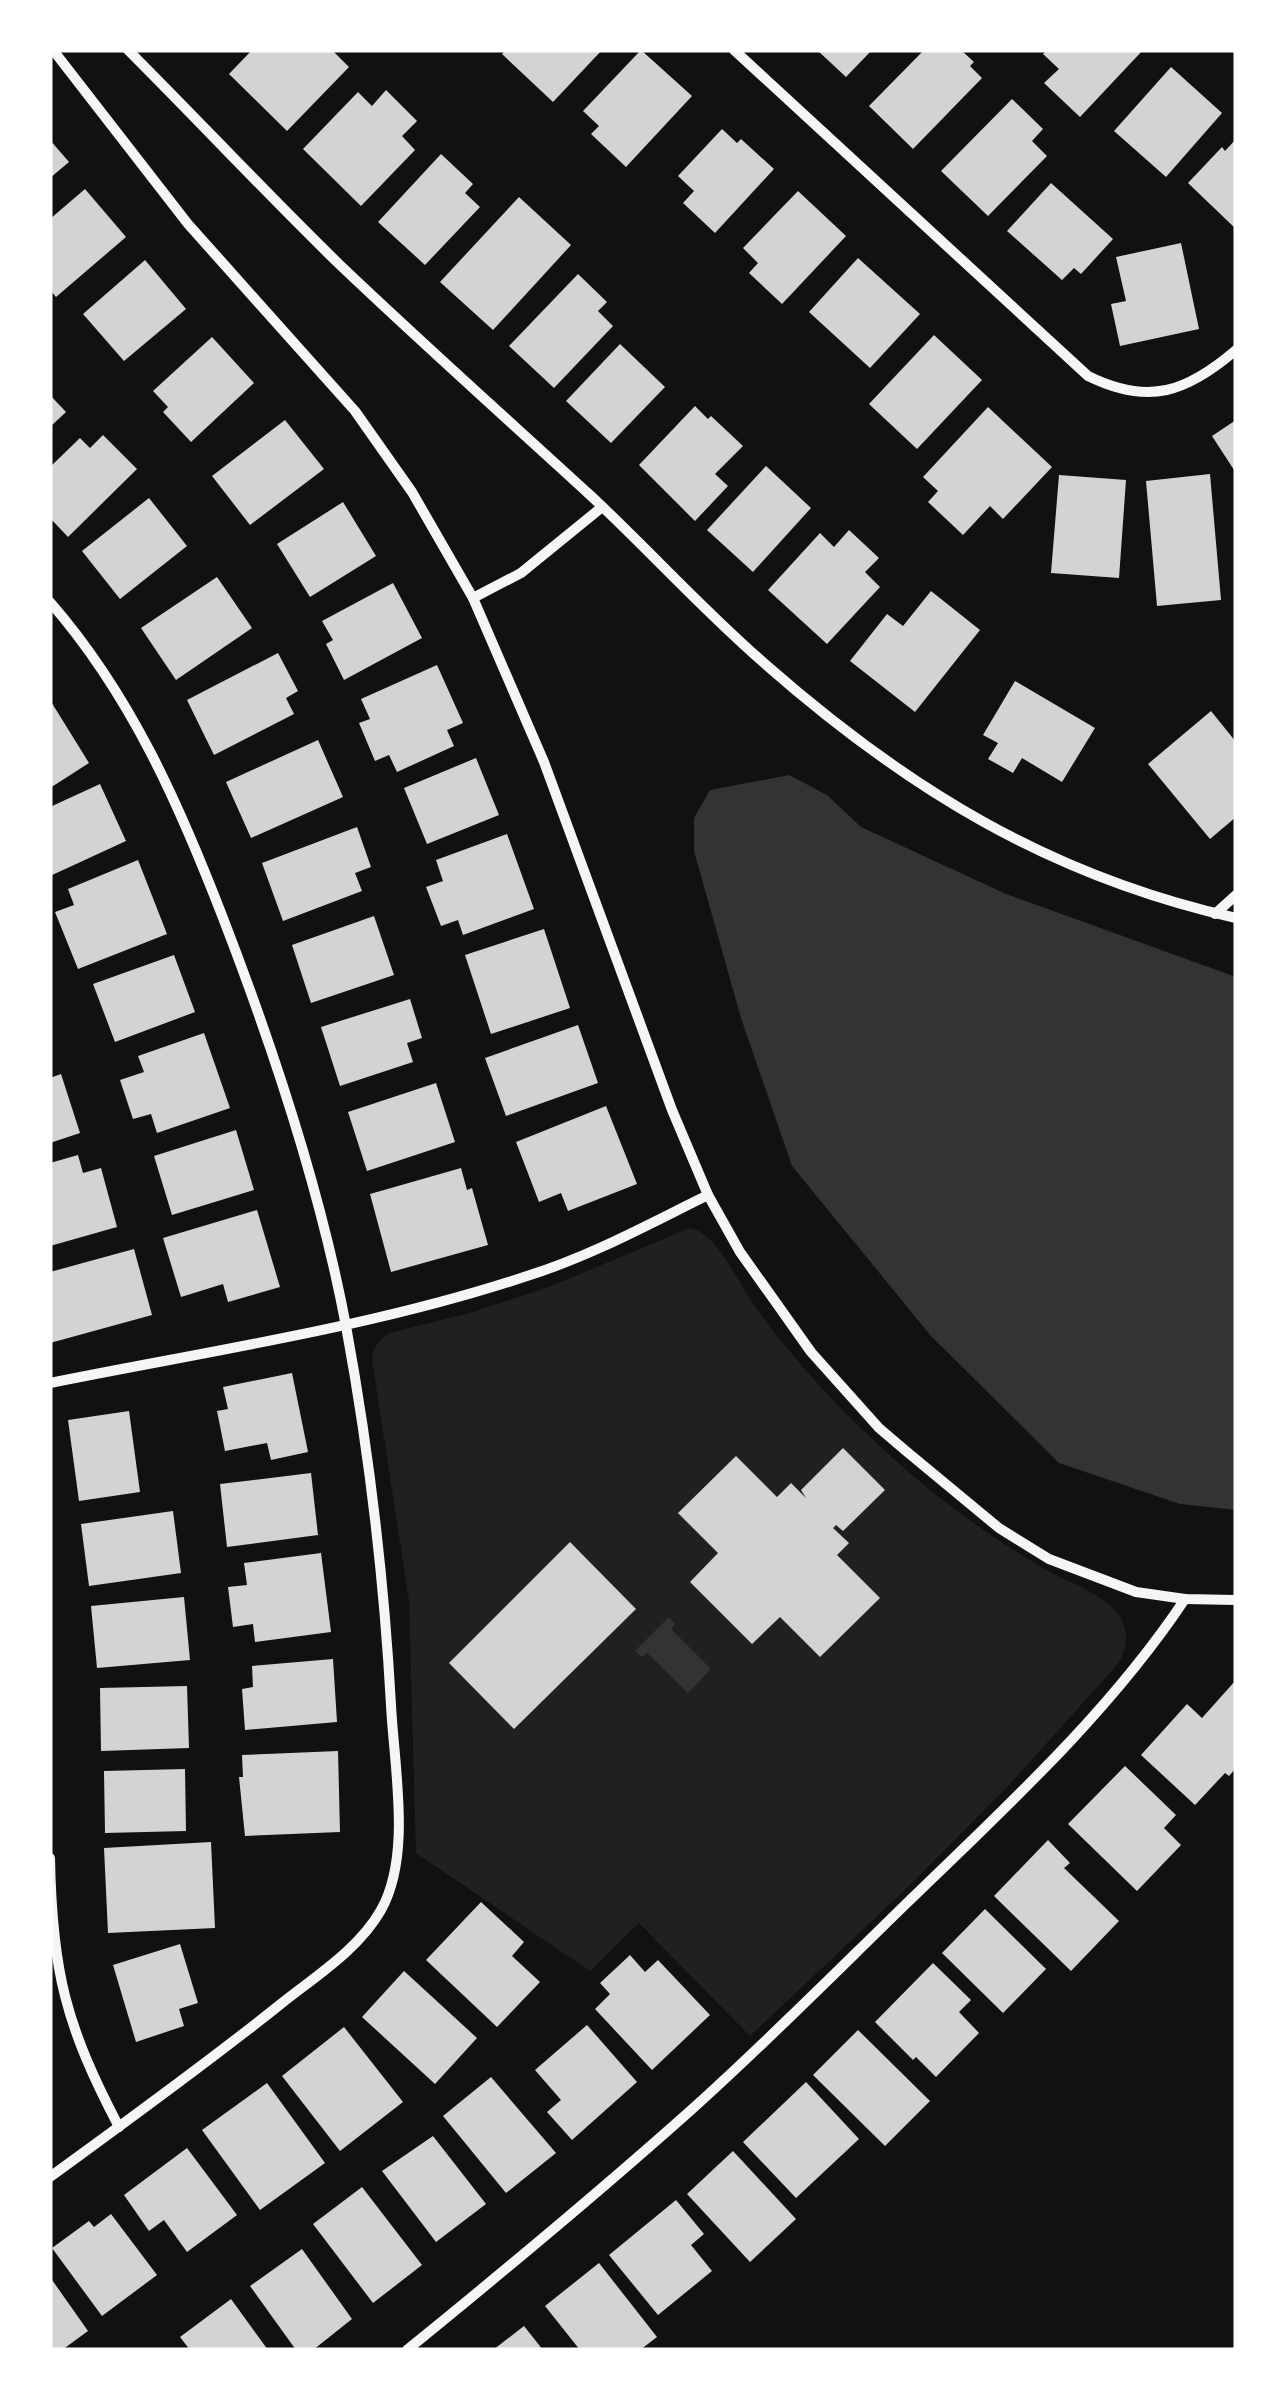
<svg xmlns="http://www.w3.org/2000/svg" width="1286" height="2400" viewBox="0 0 1286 2400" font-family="Figtree,sans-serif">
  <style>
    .green { fill: #202020 }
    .water { fill: #333 }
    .building { fill: #d3d3d3 }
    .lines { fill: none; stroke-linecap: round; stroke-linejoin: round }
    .minor { stroke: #f5f5f5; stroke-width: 10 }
  </style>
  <rect width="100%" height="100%" fill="#111"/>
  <path class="green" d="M690 1228C718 1234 736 1279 752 1302 801 1372 864 1435 930 1490 965 1518 1004 1545 1043 1568 1066 1582 1105 1593 1120 1617 1130 1633 1127 1651 1116 1666L1010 1784 911 1884 750 2036 639 1923 590 1971 416 1853 409 1601 372 1360C374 1346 378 1340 390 1333L473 1312 549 1287Z"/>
  <g class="water">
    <path d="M789 775 827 795 861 827 1006 894 1236 977V1510L1180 1504 1059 1463 931 1336 792 1166 741 1018 694 851V818L710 790Z"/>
    <path d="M669 1617 675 1624 671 1629 711 1669 688 1693 647 1653 642 1657 635 1651Z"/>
  </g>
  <g class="building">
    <path d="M252 50H336L334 52 349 67 287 131 229 74Z"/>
    <path d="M506 50H602L553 102 502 54Z"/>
    <path d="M641 50 692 96 626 167 591 134 599 126 583 111Z"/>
    <path d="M817 50H872L846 77Z"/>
    <path d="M924 50H961L974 62 970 66 982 78 913 149 869 106Z"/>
    <path d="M1047 50H1143L1080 117 1044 83 1059 69 1043 54Z"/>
    <path d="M1171 67 1222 113 1166 177 1114 131Z"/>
    <path d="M386 90 417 121 402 136 415 150 361 206 303 149 358 92 372 106Z"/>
    <path d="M1012 99 1043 129 1032 141 1047 156 988 216 941 171Z"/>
    <path d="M722 129 737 143 741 139 774 169 715 233 683 203 694 191 678 176Z"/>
    <path d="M1236 139V229L1188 183 1222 147 1225 151Z"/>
    <path d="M50 140 69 162 50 178Z"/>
    <path d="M441 154 473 184 465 193 480 207 425 265 378 222Z"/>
    <path d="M1051 183 1113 239 1081 274 1074 268 1062 280 1007 231Z"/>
    <path d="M85 189 126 237 56 297 50 290V219Z"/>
    <path d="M798 191 846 236 782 304 749 273 758 263 743 248Z"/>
    <path d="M519 197 571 245 493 330 440 282Z"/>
    <path d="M1181 243 1199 329 1120 346 1111 304 1126 301 1116 257Z"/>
    <path d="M858 258 920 314 870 368 809 312Z"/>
    <path d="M145 260 186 309 124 361 83 314Z"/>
    <path d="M578 274 607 302 598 311 613 326 554 388 509 346Z"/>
    <path d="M934 335 982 380 917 449 869 404Z"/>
    <path d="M212 337 254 383 191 442 163 412 168 407 153 391Z"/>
    <path d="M620 344 665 387 611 443 566 401Z"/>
    <path d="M50 395 66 412 50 427Z"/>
    <path d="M695 406 708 419 711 416 743 446 715 474 728 486 695 521 639 465Z"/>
    <path d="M988 407 1052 467 1003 519 990 506 963 535 928 502 938 491 923 477Z"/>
    <path d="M285 420 324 469 250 525 212 476Z"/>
    <path d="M1236 420V473L1212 436Z"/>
    <path d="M103 435 137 469 68 537 50 518V467L80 438 90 448Z"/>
    <path d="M766 466 811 508 753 572 707 530Z"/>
    <path d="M1210 474 1221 600 1157 606 1146 481Z"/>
    <path d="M1059 475 1126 480 1119 578 1051 573Z"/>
    <path d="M149 498 187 546 120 599 82 551Z"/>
    <path d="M343 502 376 556 310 597 277 544Z"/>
    <path d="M849 530 879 558 865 572 880 587 827 644 768 590 820 533 834 547Z"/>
    <path d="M217 577 252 628 176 680 141 628Z"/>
    <path d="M393 583 422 638 344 680 326 644 333 640 322 621Z"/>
    <path d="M931 591 980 630 915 712 850 661 887 614 903 626Z"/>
    <path d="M278 653 298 691 286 698 294 714 214 755 187 700Z"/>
    <path d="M437 665 463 723 447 730 454 746 397 772 389 755 375 761 359 723 370 719 361 699Z"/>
    <path d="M1015 681 1095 728 1062 782 1022 758 1013 773 988 759 998 743 983 735Z"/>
    <path d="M50 700 89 763 50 788Z"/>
    <path d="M1211 711 1236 742V817L1210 839 1148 764Z"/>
    <path d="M318 740 343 797 251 838 226 782Z"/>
    <path d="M476 758 499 815 427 844 404 788Z"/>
    <path d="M100 784 126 841 50 876V807Z"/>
    <path d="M357 827 371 867 355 873 362 891 283 921 262 863Z"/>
    <path d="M507 834 534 909 463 935 458 920 441 926 426 887 443 881 436 860Z"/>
    <path d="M138 860 167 934 78 969 55 912 74 905 68 889Z"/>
    <path d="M374 916 394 975 311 1003 292 945Z"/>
    <path d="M544 929 570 1008 491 1034 465 955Z"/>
    <path d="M174 955 195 1012 115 1042 93 984Z"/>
    <path d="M410 999 422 1038 407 1043 413 1062 340 1086 321 1027Z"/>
    <path d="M578 1025 598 1083 506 1116 485 1058Z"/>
    <path d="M204 1033 230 1108 157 1133 151 1114 133 1119 120 1080 144 1072 138 1056Z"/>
    <path d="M61 1074 80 1133 50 1143V1078Z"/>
    <path d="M436 1083 455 1142 367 1171 348 1112Z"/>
    <path d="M606 1106 637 1184 568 1211 561 1193 539 1202 516 1142Z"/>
    <path d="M236 1130 254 1190 172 1215 154 1156Z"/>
    <path d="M78 1155 83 1173 101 1168 117 1227 50 1246V1163Z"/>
    <path d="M461 1168 467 1190 472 1188 488 1245 391 1272 370 1194Z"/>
    <path d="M257 1210 280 1287 228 1302 223 1284 181 1297 163 1238Z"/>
    <path d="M134 1249 152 1315 50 1343V1272Z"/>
    <path d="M292 1373 308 1452 271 1460 267 1443 225 1451 217 1411 228 1409 223 1387Z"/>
    <path d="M129 1411 140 1492 79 1501 68 1420Z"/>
    <path d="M843 1448 885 1490 843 1531 836 1525 833 1528 849 1543 837 1555 880 1598 820 1657 780 1617 752 1644 690 1582 718 1553 678 1513 736 1456 777 1497 791 1483 806 1498 801 1490Z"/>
    <path d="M311 1473 318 1535 227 1547 220 1484Z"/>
    <path d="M173 1511 181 1573 89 1586 81 1524Z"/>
    <path d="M570 1542 636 1609 514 1729 449 1663Z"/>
    <path d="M321 1553 331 1632 255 1642 253 1624 233 1627 228 1587 247 1585 244 1563Z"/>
    <path d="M184 1597 190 1660 97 1668 91 1606Z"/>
    <path d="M333 1659 337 1722 245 1730 242 1689 253 1687 252 1666Z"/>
    <path d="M1236 1680V1768L1229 1776 1225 1773 1195 1805 1141 1755 1187 1704 1202 1718Z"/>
    <path d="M187 1686 189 1748 101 1751 100 1688Z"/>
    <path d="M338 1751 340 1832 245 1836 239 1777H243L242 1755Z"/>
    <path d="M1125 1766 1176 1815 1164 1828 1181 1845 1137 1891 1068 1824Z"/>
    <path d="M185 1769 186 1831 105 1833 104 1771Z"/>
    <path d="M1048 1840 1070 1863 1064 1868 1119 1921 1071 1971 994 1896Z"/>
    <path d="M211 1842 215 1928 108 1933 104 1848Z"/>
    <path d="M481 1902 524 1942 512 1956 540 1982 497 2027 426 1960Z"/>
    <path d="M985 1909 1046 1969 1003 2013 942 1953Z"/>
    <path d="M180 1944 198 2003 179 2009 184 2026 136 2042 113 1965Z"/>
    <path d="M630 1955 645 1972 658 1960 710 2015 652 2070 595 2009 610 1994 600 1983Z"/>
    <path d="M933 1963 971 2000 959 2012 979 2033 936 2077 916 2057 913 2060 875 2022Z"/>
    <path d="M404 1971 477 2038 435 2084 362 2017Z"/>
    <path d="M587 2025 637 2082 572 2140 547 2112 561 2100 535 2070Z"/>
    <path d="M344 2027 403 2102 340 2151 282 2076Z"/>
    <path d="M858 2030 930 2101 885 2146 813 2075Z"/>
    <path d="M491 2077 556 2153 506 2193 443 2116Z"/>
    <path d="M806 2082 859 2139 796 2198 743 2142Z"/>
    <path d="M267 2083 325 2163 260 2210 202 2130Z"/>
    <path d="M433 2136 486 2204 436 2242 382 2171Z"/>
    <path d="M187 2148 237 2215 187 2252 164 2220 149 2231 124 2195Z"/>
    <path d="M733 2151 796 2219 750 2262 687 2194Z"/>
    <path d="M362 2187 422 2265 373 2303 313 2224Z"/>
    <path d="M676 2200 704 2234 691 2245 712 2271 658 2315 609 2255Z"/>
    <path d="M111 2214 157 2275 102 2316 52 2248 89 2221 94 2227Z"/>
    <path d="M302 2249 352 2319 313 2350H296L250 2286Z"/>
    <path d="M599 2263 657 2337 640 2350H580L545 2306Z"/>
    <path d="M50 2277 88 2331 62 2350H50Z"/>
    <path d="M231 2299 268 2350H190L180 2337Z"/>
    <path d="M524 2326 543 2350H493Z"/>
  </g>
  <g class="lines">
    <g class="minor">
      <path d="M53 50 188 224 355 411 412 492 473 598 544 762 672 1110 708 1195 740 1252 811 1352 879 1428 906 1451 999 1528 1049 1559 1136 1592 1185 1599 1236 1600"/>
      <path d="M128 50C199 121 268 195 340 265 422 343 507 419 590 495 649 550 703 610 764 663 906 788 1049 876 1236 918"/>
      <path d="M734 50 1088 376C1149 406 1187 392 1236 350"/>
      <path d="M473 598 521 573 602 507"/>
      <path d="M50 602C131 695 179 804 223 918 274 1050 320 1188 346 1326 369 1451 384 1578 391 1705 394 1767 412 1855 381 1910 359 1949 316 1976 282 2003 206 2064 128 2120 50 2177"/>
      <path d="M1215 914 1236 895"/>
      <path d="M50 1383C208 1351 374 1327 527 1276 591 1256 649 1224 708 1195"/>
      <path d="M50 1858C52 1972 66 2026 119 2127"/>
      <path d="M407 2350C503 2272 598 2193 690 2111 766 2043 837 1971 909 1901 1006 1807 1110 1712 1185 1599"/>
    </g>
  </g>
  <rect width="1286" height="2400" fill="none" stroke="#ffffff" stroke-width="105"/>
</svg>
